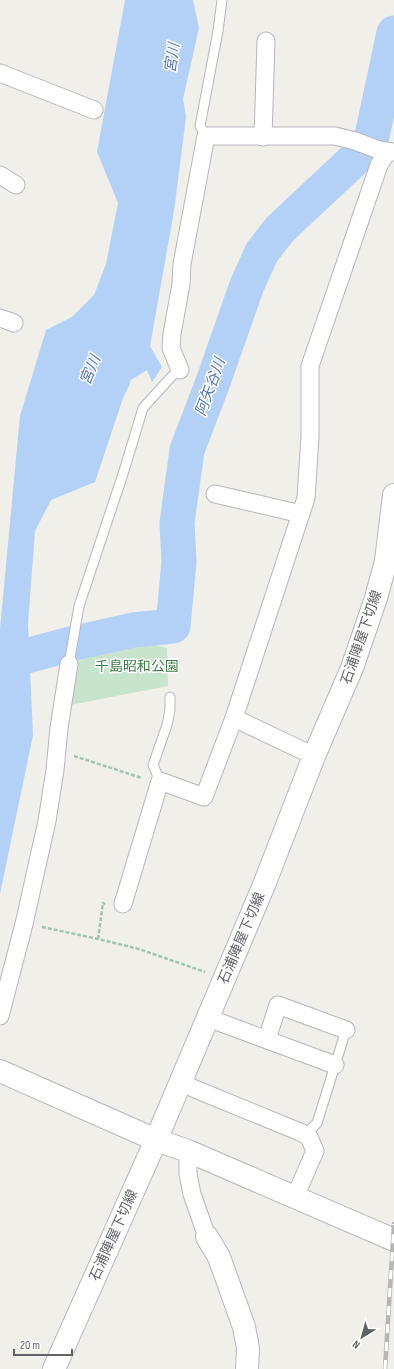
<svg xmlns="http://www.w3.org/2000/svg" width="394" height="1369" viewBox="0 0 394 1369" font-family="'Sofia Sans Condensed','Noto Sans JP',sans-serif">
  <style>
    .green { fill: #c9e4cc }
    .water { fill: #b3d1f6 }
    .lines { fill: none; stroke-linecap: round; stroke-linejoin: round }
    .river { stroke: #b3d1f6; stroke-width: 35 }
    .service-casing { stroke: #b6b7bb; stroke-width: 11 }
    .minor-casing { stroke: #b6b7bb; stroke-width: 19 }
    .tertiary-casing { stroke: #b6b7bb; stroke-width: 24 }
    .secondary-casing { stroke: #b7b9be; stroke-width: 24 }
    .path { stroke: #a2c5b0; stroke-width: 2.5; stroke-dasharray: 4 2; stroke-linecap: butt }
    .service { stroke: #fff; stroke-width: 9 }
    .minor { stroke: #fff; stroke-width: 17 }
    .tertiary { stroke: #fff; stroke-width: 22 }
    .secondary { stroke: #fff; stroke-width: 22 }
    .rail-casing { stroke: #b6b6b7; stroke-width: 4.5 }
    .rail { stroke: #fff; stroke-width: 3; stroke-dasharray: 9; stroke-linecap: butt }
    .labels { text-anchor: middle; stroke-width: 3; stroke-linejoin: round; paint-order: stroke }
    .street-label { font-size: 14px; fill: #606267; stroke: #fff }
    .park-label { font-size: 14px; fill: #3f7f4a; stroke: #fff }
    .water-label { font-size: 15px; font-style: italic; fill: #5476b0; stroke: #fff }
  </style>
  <rect width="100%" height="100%" fill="#f0efe9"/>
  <path class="green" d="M136 639 167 648 168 686 70 705 76 662Z"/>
  <path class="water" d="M125 0H193L199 28 183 99 186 117 174 211 150 346 162 367 152 382 147 370 131 380 128 388 123 398 95 482 51 500 35 531 28 624 33 735 0 894V629L20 416 46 330 72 317 94 295 106 264 118 203 97 152Z"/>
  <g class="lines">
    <path class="river" d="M11 660 71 644 133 630 173 626 179 562 177 523 187 450 213 382 247 285 262 252 280 229 358 156 372 136 394 33"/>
    <defs>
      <g id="service">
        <path d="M206 136 200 126 218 31 222 0"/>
        <path d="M69 664 79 606 123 474 143 408 172 376"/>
        <path d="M160 781 153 765 167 725 170 710V697"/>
        <path d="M305 1135 317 1123 346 1030"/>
      </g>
      <g id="minor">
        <path d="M0 73 94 110"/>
        <path d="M263 137 266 41"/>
        <path d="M0 175 16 185"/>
        <path d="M0 318 14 323"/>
        <path d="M180 370 171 348 172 334 181 284 182 264 206 136H335L355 141 379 150 394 152"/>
        <path d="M215 494 301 514"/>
        <path d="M234 718 314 756"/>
        <path d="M123 904 160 781 204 797 234 718 306 498 310 436V366L379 165 387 152"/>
        <path d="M0 1016 24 924 47 821 55 770 59 728 69 664"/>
        <path d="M208 1018 335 1065"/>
        <path d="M267 1039 278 1005 346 1030"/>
        <path d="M181 1082 195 1089 300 1132 309 1137 315 1151 295 1197"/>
        <path d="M188 1151V1174L192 1194 207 1237"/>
      </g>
      <g id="tertiary">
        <path d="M0 1071 156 1140 188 1151 394 1240"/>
        <path d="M207 1237 219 1257 244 1327 248 1348 247 1369"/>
      </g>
      <path id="secondary" d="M54 1369 156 1140 264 885 314 756 352 668 376 598 386 561 394 495"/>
    </defs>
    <use href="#service" class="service-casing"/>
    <use href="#minor" class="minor-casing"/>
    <use href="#tertiary" class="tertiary-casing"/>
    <use href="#secondary" class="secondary-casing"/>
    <g class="path">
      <path d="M74 756 142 778"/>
      <path d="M42 927 98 939 139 949 205 972"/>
      <path d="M98 939 103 903 105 904"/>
    </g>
    <use href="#service" class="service"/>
    <use href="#minor" class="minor"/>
    <use href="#tertiary" class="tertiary"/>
    <use href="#secondary" class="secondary"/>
    <defs>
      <path id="rail" d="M385 1369 394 1224"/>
    </defs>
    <use href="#rail" class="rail-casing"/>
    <use href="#rail" class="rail"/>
  </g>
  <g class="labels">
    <g class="street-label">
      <text transform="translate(361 637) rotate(-71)" y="5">石浦陣屋下切線</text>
      <text transform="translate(241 938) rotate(-67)" y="5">石浦陣屋下切線</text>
      <text transform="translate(113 1235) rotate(-66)" y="5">石浦陣屋下切線</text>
    </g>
    <g class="park-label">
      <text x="137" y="671">千島昭和公園</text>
    </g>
    <g class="water-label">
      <text transform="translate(172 58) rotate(-82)" y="5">宮川</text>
      <text transform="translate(90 370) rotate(-68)" y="5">宮川</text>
      <text transform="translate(210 387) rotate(-70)" y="5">阿矢谷川</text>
    </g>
  </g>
  <g transform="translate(362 1337) rotate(217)" stroke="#ffffff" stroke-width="3" paint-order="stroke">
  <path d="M0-3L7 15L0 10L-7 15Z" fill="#606267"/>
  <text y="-6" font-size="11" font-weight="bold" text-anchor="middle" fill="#606267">N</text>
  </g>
  <path d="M14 1349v6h58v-6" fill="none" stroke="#606267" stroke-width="2"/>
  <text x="20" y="1349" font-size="12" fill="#606267" stroke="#ffffff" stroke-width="3" paint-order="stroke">20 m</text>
</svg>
